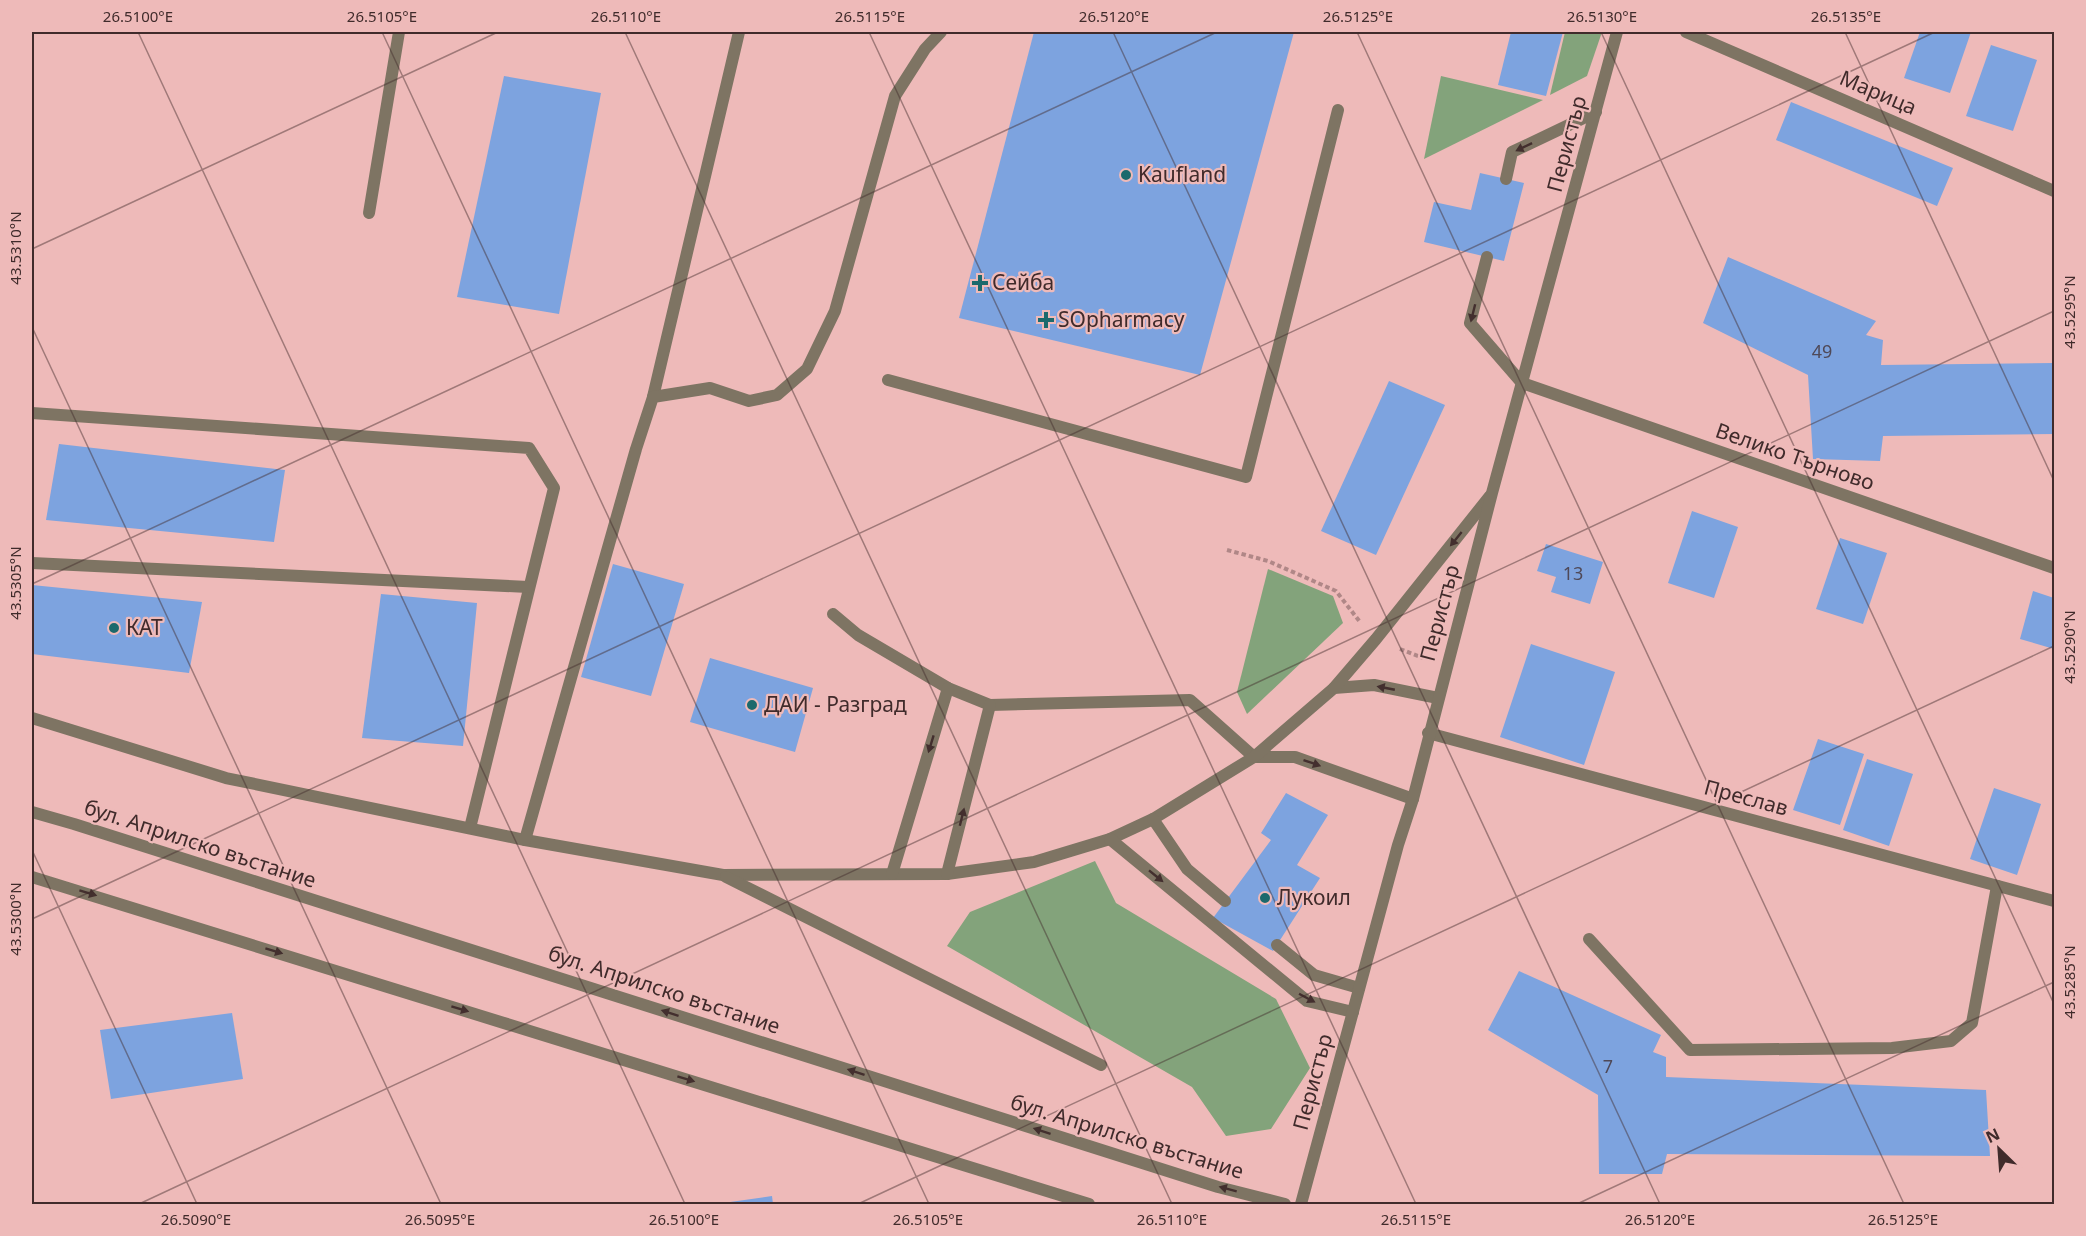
<svg xmlns="http://www.w3.org/2000/svg" width="2086" height="1236" viewBox="0 0 2086 1236" font-family="'Noto Sans',sans-serif">
  <style>
    .green { fill: #83a37b }
    .building { fill: #7da3df }
    .lines { fill: none; stroke-linecap: round; stroke-linejoin: round }
    .path { stroke: #b08787; stroke-width: 4; stroke-dasharray: 4.5 3; stroke-linecap: butt }
    .service { stroke: #7e7463; stroke-width: 12 }
    .pedestrian { stroke: #7e7463; stroke-width: 12 }
    .minor { stroke: #7e7463; stroke-width: 12 }
    .tertiary { stroke: #7e7463; stroke-width: 12 }
    .oneway { fill: #432f2e }
    .ticks { fill: none; stroke: #402b2b; stroke-width: 1.5; stroke-opacity: 0.45 }
    .poi-dot { fill: #1c696c; stroke: #eebab9; stroke-width: 2 }
    .labels { text-anchor: middle; stroke-width: 4.5; stroke-linejoin: round; paint-order: stroke }
    .number-label { font-size: 18px; fill: #4f4958 }
    .street-label { font-size: 21px; fill: #402b2b; stroke: #eebab9 }
    .poi-label { font-size: 21px; fill: #402b2b; stroke: #eebab9; text-anchor: start }
    .neatline { fill: none; stroke: #402b2b; stroke-width: 2 }
    .ticks-label { font-size: 15px; text-anchor: middle; fill: #402b2b }
  </style>
  <rect width="100%" height="100%" fill="#eebab9"/>
  <g class="green">
    <path d="M1565 32H1602L1587 76 1550 95Z"/>
    <path d="M1441 76 1543 100 1424 159Z"/>
    <path d="M1268 569 1333 596 1343 623 1247 714 1237 692Z"/>
    <path d="M1095 861 1116 903 1276 999 1310 1068 1271 1129 1226 1136 1192 1087 947 946 970 912Z"/>
  </g>
  <g class="building">
    <path d="M1034 32H1294L1200 375 959 318Z"/>
    <path d="M1511 32H1563L1546 96 1498 85Z"/>
    <path d="M1920 32H1971L1950 93 1904 78Z"/>
    <path d="M1991 45 2037 60 2013 131 1966 116Z"/>
    <path d="M504 76 601 93 559 314 457 297Z"/>
    <path d="M1791 102 1953 168 1937 206 1776 140Z"/>
    <path d="M1480 173 1524 183 1504 261 1424 242 1434 202 1471 210Z"/>
    <path d="M1728 257 1876 321 1866 335 1883 340 1881 365 2054 363V434L1883 436 1880 461 1813 459 1808 375 1703 323Z"/>
    <path d="M1389 381 1445 405 1376 555 1321 531Z"/>
    <path d="M59 444 285 470 274 542 46 520Z"/>
    <path d="M1692 511 1738 527 1714 598 1668 583Z"/>
    <path d="M1840 538 1887 553 1863 624 1816 609Z"/>
    <path d="M1546 544 1603 562 1590 604 1551 592 1556 577 1537 571Z"/>
    <path d="M613 564 684 584 651 696 581 677Z"/>
    <path d="M32 585 202 602 189 673 32 654Z"/>
    <path d="M2033 591 2054 598V649L2020 639Z"/>
    <path d="M381 594 477 603 463 746 362 738Z"/>
    <path d="M1531 644 1615 672 1584 765 1500 737Z"/>
    <path d="M710 658 813 688 795 752 690 722Z"/>
    <path d="M1818 739 1864 754 1840 825 1793 810Z"/>
    <path d="M1867 759 1913 774 1889 846 1843 830Z"/>
    <path d="M1994 788 2041 804 2017 875 1970 859Z"/>
    <path d="M1286 793 1328 815 1297 865 1320 878 1273 951 1213 918 1271 840 1261 833Z"/>
    <path d="M1519 971 1661 1035 1653 1052 1666 1057V1077L1986 1090 1990 1156 1667 1154 1662 1174H1599L1598 1095 1488 1030Z"/>
    <path d="M232 1013 243 1079 111 1099 100 1030Z"/>
    <path d="M772 1196 773 1204H724L723 1203Z"/>
  </g>
  <g class="lines">
    <g class="path">
      <path d="M1227 550 1268 561 1336 591 1360 622"/>
      <path d="M1400 649 1423 658"/>
    </g>
    <g class="service">
      <path d="M1506 179 1512 152 1596 112"/>
      <path d="M1487 257 1470 323 1522 383"/>
      <path d="M888 380 1246 477 1338 110"/>
      <path d="M653 397 739 32"/>
      <path d="M32 413 529 448 554 488 470 828"/>
      <path d="M833 614 858 635 948 688 990 705 1190 700 1254 757H1295L1413 799"/>
      <path d="M32 718 226 778 525 840 723 875 947 874 1034 862 1110 839 1153 819 1254 757 1334 688 1374 685 1438 698"/>
      <path d="M1153 819 1187 869 1225 901"/>
      <path d="M1110 839 1307 1001 1353 1012"/>
      <path d="M525 840 636 449 653 397 710 388 749 401 777 395 807 369 835 311 895 96 925 49 941 32"/>
      <path d="M892 874 948 688"/>
      <path d="M947 874 990 705"/>
      <path d="M726 877 1101 1065"/>
      <path d="M1589 939 1690 1050 1892 1048 1951 1041 1972 1023 1997 886"/>
      <path d="M1277 945 1314 975 1359 988"/>
    </g>
    <path class="pedestrian" d="M32 563 528 587"/>
    <g class="minor">
      <path d="M1686 32 2054 191"/>
      <path d="M369 213 399 32"/>
      <path d="M1522 383 2054 568"/>
      <path d="M1428 733 2054 901"/>
    </g>
    <g class="tertiary">
      <path d="M1334 688 1376 639 1490 496"/>
      <path d="M32 812 74 824 1218 1187 1285 1204"/>
      <path d="M32 877 1089 1204"/>
      <path d="M1301 1204 1398 845 1413 799 1492 493 1617 32"/>
    </g>
  </g>
  <defs><path id="oneway-solid" d="M-6-.8H1V-3.2L6.5 0L1 3.2V.8H-6Z" transform="scale(1.5)"/></defs>
  <g class="oneway">
    <use href="#oneway-solid" transform="translate(1524 147) rotate(154)"/>
    <use href="#oneway-solid" transform="translate(1473 313) rotate(104)"/>
    <use href="#oneway-solid" transform="translate(1456 539) rotate(129)"/>
    <use href="#oneway-solid" transform="translate(1386 688) rotate(-169)"/>
    <use href="#oneway-solid" transform="translate(931 744) rotate(107)"/>
    <use href="#oneway-solid" transform="translate(1312 763) rotate(19)"/>
    <use href="#oneway-solid" transform="translate(962 817) rotate(-76)"/>
    <use href="#oneway-solid" transform="translate(1156 876) rotate(39)"/>
    <use href="#oneway-solid" transform="translate(88 893) rotate(17)"/>
    <use href="#oneway-solid" transform="translate(274 951) rotate(17)"/>
    <use href="#oneway-solid" transform="translate(1307 998) rotate(28)"/>
    <use href="#oneway-solid" transform="translate(460 1009) rotate(17)"/>
    <use href="#oneway-solid" transform="translate(670 1013) rotate(-162)"/>
    <use href="#oneway-solid" transform="translate(856 1072) rotate(-162)"/>
    <use href="#oneway-solid" transform="translate(686 1079) rotate(17)"/>
    <use href="#oneway-solid" transform="translate(1042 1131) rotate(-162)"/>
    <use href="#oneway-solid" transform="translate(1228 1189) rotate(-165)"/>
  </g>
  <path class="ticks" d="M138 32 685 1204M382 32 929 1204M625 32 1172 1204M869 32 1416 1204M1113 32 1660 1204M1357 32 1904 1204M1601 32 2054 1004M1845 32 2054 481M32 249 498 32M32 327 441 1204M32 584 1217 32M32 850 197 1204M32 919 1935 32M139 1204 2054 311M858 1204 2054 646M1577 1204 2054 982"/>
  <g class="poi-dot">
    <circle cx="1126" cy="175" r="6"/>
    <path d="M977 274h6v6h6v6h-6v6h-6v-6h-6v-6h6z"/>
    <path d="M1043 311h6v6h6v6h-6v6h-6v-6h-6v-6h6z"/>
    <circle cx="114" cy="628" r="6"/>
    <circle cx="752" cy="705" r="6"/>
    <circle cx="1265" cy="898" r="6"/>
  </g>
  <g class="labels">
    <g class="number-label">
      <text x="1822" y="358">49</text>
      <text x="1573" y="580">13</text>
      <text x="1608" y="1073">7</text>
    </g>
    <g class="street-label">
      <text transform="translate(1878 93) rotate(23)" y="7">Марица</text>
      <text transform="translate(1567 144) rotate(-75)" y="7">Перистър</text>
      <text transform="translate(1795 457) rotate(19)" y="7">Велико Търново</text>
      <text transform="translate(1440 613) rotate(-75)" y="7">Перистър</text>
      <text transform="translate(1746 798) rotate(15)" y="7">Преслав</text>
      <text transform="translate(200 844) rotate(18)" y="7">бул. Априлско въстание</text>
      <text transform="translate(664 990) rotate(18)" y="7">бул. Априлско въстание</text>
      <text transform="translate(1313 1082) rotate(-75)" y="7">Перистър</text>
      <text transform="translate(1127 1137) rotate(17)" y="7">бул. Априлско въстание</text>
    </g>
    <g class="poi-label">
      <text x="1138" y="182">Kaufland</text>
      <text x="992" y="290">Сейба</text>
      <text x="1058" y="327">SOpharmacy</text>
      <text x="126" y="635">КАТ</text>
      <text x="764" y="712">ДАИ - Разград</text>
      <text x="1277" y="905">Лукоил</text>
    </g>
  </g>
  <rect width="2086" height="1236" fill="none" stroke="#eebab9" stroke-width="66"/>
  <g transform="translate(1999 1149) rotate(335)" stroke="#eebab9" stroke-width="4.5" paint-order="stroke">
  <path d="M0-4.5L10 22L0 15L-10 22Z" fill="#402b2b"/>
  <text y="-9" font-size="16" font-weight="bold" text-anchor="middle" fill="#402b2b">N</text>
  </g>
  <rect x="33" y="33" width="2020" height="1170" class="neatline"/>
  <g class="ticks-label">
    <text x="138" y="22">26.5100°E</text>
    <text x="382" y="22">26.5105°E</text>
    <text x="626" y="22">26.5110°E</text>
    <text x="870" y="22">26.5115°E</text>
    <text x="1114" y="22">26.5120°E</text>
    <text x="1358" y="22">26.5125°E</text>
    <text x="1602" y="22">26.5130°E</text>
    <text x="1846" y="22">26.5135°E</text>
    <text transform="translate(16 248) rotate(-90)" y="5">43.5310°N</text>
    <text transform="translate(2070 312) rotate(-90)" y="5">43.5295°N</text>
    <text transform="translate(16 583) rotate(-90)" y="5">43.5305°N</text>
    <text transform="translate(2070 647) rotate(-90)" y="5">43.5290°N</text>
    <text transform="translate(16 919) rotate(-90)" y="5">43.5300°N</text>
    <text transform="translate(2070 982) rotate(-90)" y="5">43.5285°N</text>
    <text x="196" y="1225">26.5090°E</text>
    <text x="440" y="1225">26.5095°E</text>
    <text x="684" y="1225">26.5100°E</text>
    <text x="928" y="1225">26.5105°E</text>
    <text x="1172" y="1225">26.5110°E</text>
    <text x="1416" y="1225">26.5115°E</text>
    <text x="1660" y="1225">26.5120°E</text>
    <text x="1903" y="1225">26.5125°E</text>
  </g>
</svg>
